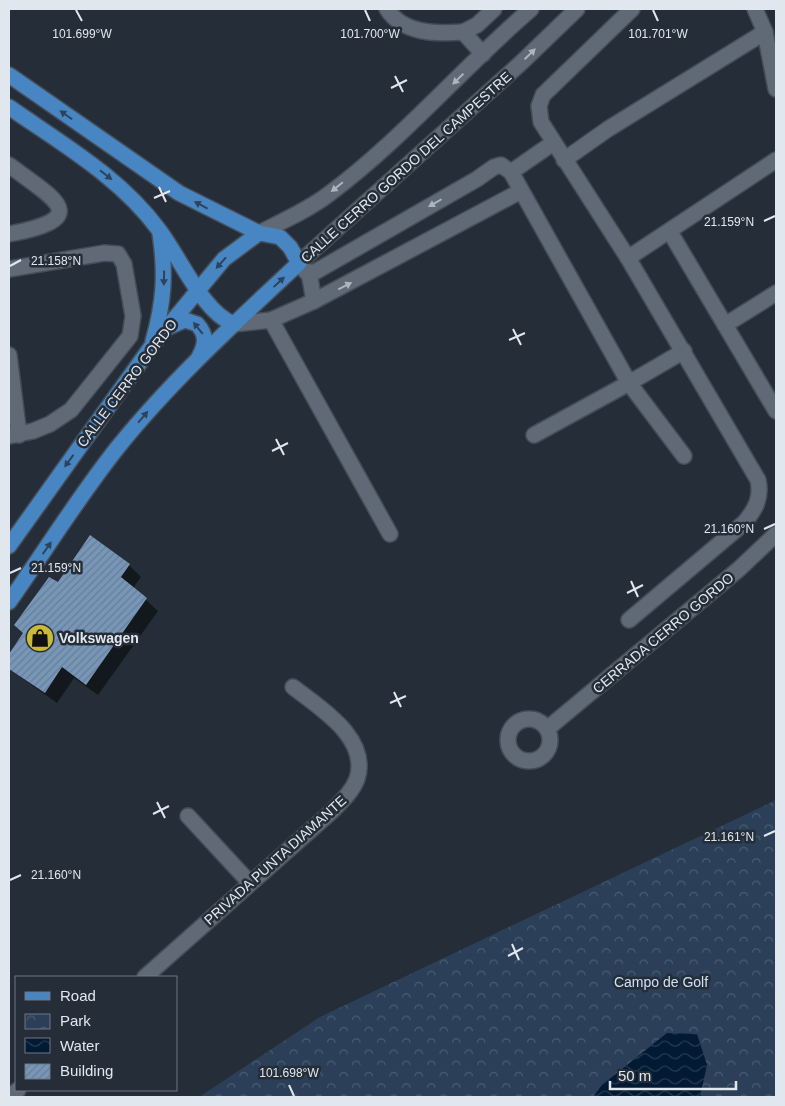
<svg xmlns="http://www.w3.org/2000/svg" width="785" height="1106" viewBox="0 0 785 1106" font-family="Arial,sans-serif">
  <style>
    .park { fill: url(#park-crowns) }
    .water { fill: url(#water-waves) }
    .shadow { fill: #0007 }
    .building { fill: url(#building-hatch) }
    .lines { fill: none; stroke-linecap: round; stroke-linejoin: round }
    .minor-casing { stroke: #444c55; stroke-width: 18 }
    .major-casing { stroke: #444c55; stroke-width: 18 }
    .minor { stroke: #5f6a76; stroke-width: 15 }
    .major { stroke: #4885c3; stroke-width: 15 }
    .oneway { fill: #adb5be }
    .oneway2 { fill: #2d435b }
    .ticks { fill: none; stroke: #e1e7ee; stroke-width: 2 }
    .labels { text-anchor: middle; stroke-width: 5; stroke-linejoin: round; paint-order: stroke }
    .street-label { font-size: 14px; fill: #e1e7ee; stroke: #242d38 }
    .poi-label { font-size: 14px; font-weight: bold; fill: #e1e7ee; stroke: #242d38; text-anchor: start }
    .park-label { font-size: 14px; fill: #cee1f6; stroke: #242d38 }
    .ticks-label { font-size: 12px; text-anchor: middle; fill: #e1e7ee; stroke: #242d38; stroke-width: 5; stroke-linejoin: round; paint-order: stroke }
  </style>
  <defs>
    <pattern id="park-crowns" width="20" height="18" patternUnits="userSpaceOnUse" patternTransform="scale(1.25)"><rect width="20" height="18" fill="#2b4058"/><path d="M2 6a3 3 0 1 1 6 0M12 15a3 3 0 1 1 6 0" fill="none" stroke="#495c70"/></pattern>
    <pattern id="water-waves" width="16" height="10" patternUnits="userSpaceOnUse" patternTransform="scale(1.25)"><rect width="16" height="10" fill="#021a34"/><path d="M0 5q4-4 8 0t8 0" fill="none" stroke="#273b52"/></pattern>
    <pattern id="building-hatch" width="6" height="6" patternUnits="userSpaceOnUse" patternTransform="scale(1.25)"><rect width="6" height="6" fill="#7896b8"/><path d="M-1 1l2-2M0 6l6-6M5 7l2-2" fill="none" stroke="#687e96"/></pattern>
  </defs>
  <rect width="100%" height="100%" fill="#242d38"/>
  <path class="park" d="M776 800V1097H199L320 1017Z"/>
  <path class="water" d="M667 1033 697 1034 707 1065 700 1097H593L602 1085Z"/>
  <path class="shadow" d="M129 565 141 577 133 588 158 611 98 695 74 678 57 703 9 669V657L59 584Z"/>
  <path class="building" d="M90 535 130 564 121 577 147 598 86 685 62 667 45 693 9 669V654L23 633 14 625 49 577 58 582Z"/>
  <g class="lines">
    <defs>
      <g id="minor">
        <path d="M387 9C403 34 436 34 463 32"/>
        <path d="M577 9 522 62 299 263 306 272H315L477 179 494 167 501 165 511 172 629 383 684 351"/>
        <path d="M755 9 765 32 776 89"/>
        <path d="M483 54 463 32 477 25 494 9"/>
        <path d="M564 160 608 129 765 32"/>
        <path d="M9 165C54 199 95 218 9 234"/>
        <path d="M511 172 553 143"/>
        <path d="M670 232 776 411"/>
        <path d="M259 233C283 221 308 210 329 194 403 139 462 68 531 9"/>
        <path d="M628 258 776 160"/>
        <path d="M9 269 104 253 118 254 124 264 133 316 130 336 71 410 50 424 33 431 9 436"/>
        <path d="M309 273 314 301"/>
        <path d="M271 320 390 534"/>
        <path d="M234 324 271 320 314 301 521 191"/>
        <path d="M725 325 776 293"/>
        <path d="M9 355 19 435"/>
        <path d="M534 435 629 383 684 456"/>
        <path d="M629 620 744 523C755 510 762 498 758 480L628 258 541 122 539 106 543 95 632 9"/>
        <circle cx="529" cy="740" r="21"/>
        <path d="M547 729 739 569 776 534"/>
        <path d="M188 816 250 883"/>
        <path d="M145 977 331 812C341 802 352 792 357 779 370 738 320 708 293 687"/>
        <path d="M10 1097 18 1090"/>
      </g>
      <g id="major">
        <path d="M9 75 179 193 259 233 280 237 290 247 299 263C236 322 172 380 118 447 79 496 45 551 9 602"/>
        <path d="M9 107C62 144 120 177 159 230 180 257 203 313 234 324"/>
        <path d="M169 327 185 320 197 324C207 335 206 344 199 357"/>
        <path d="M153 341C164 302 166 274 160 234"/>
        <path d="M9 546 151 347 224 259 259 233"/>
      </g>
    </defs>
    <use href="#minor" class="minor-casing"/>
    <use href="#major" class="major-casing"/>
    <use href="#minor" class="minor"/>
    <use href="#major" class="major"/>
  </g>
  <defs><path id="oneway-solid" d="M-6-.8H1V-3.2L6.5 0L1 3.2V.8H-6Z" transform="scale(1.25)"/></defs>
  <g class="oneway">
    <use href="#oneway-solid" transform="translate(530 54) rotate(-44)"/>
    <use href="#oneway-solid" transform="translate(458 79) rotate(136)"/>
    <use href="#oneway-solid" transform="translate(337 187) rotate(141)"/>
    <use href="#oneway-solid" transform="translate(435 203) rotate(150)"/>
    <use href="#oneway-solid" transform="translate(345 286) rotate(-27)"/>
  </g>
  <g class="oneway2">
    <use href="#oneway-solid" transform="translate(66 115) rotate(-145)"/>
    <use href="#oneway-solid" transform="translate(106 175) rotate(38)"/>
    <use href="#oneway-solid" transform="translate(201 205) rotate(-152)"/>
    <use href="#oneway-solid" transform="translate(221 263) rotate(132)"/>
    <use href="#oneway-solid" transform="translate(164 278) rotate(91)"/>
    <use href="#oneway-solid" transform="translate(279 282) rotate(-43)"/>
    <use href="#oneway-solid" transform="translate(198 328) rotate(-129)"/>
    <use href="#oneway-solid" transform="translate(143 417) rotate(-49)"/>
    <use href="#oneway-solid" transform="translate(69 461) rotate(126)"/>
    <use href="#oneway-solid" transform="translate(47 548) rotate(-55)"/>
  </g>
  <path class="ticks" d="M76 10 82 21M365 10 370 21M653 10 658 21M395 76 403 92M391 88 407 80M159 187 166 202M154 198 170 191M764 221 775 216M10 266 21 260M513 329 521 345M509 340 525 333M276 439 284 455M272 451 288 443M764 529 775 524M10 573 21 568M631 581 638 597M627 593 643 585M394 692 401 707M390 703 406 696M157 802 165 818M153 814 169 806M764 836 775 831M10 880 21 875M512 944 519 960M508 956 523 948M289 1085 294 1096"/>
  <defs>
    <symbol id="shop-disc" viewBox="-11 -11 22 22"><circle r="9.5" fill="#caba3a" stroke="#242d38"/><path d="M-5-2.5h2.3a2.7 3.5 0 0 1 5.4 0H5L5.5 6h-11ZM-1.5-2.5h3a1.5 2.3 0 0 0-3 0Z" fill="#111"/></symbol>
  </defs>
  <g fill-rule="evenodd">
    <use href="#shop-disc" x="24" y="622" width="32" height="32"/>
  </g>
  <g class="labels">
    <g class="street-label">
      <text transform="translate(406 167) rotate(-42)" y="5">CALLE CERRO GORDO DEL CAMPESTRE</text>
      <text transform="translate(127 383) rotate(-53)" y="5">CALLE CERRO GORDO</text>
      <text transform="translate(663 633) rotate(-40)" y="5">CERRADA CERRO GORDO</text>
      <text transform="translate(275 860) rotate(-42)" y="5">PRIVADA PUNTA DIAMANTE</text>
    </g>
    <g class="poi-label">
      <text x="59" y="643">Volkswagen</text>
    </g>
    <g class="park-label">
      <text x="661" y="987">Campo de Golf</text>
    </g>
  </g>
  <g class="ticks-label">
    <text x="82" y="38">101.699°W</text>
    <text x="370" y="38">101.700°W</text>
    <text x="658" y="38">101.701°W</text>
    <text x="729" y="226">21.159°N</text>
    <text x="56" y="265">21.158°N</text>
    <text x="729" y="533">21.160°N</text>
    <text x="56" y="572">21.159°N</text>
    <text x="729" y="841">21.161°N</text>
    <text x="56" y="879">21.160°N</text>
    <text x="289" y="1077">101.698°W</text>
  </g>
  <rect width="785" height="1106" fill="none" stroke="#e1e7ee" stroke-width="20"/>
  <rect x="15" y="976" width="162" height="115" fill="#242d38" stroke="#707781"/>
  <rect x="25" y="992" width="25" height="8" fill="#4885c3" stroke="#707781"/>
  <text x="60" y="1001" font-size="15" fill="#e1e7ee">Road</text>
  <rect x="25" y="1014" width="25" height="15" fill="url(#park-crowns)" stroke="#707781"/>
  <text x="60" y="1026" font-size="15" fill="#e1e7ee">Park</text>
  <rect x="25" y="1038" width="25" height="15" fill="url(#water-waves)" stroke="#707781"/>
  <text x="60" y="1051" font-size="15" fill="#e1e7ee">Water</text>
  <rect x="25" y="1064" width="25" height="15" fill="url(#building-hatch)" stroke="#707781"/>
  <text x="60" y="1076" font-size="15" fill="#e1e7ee">Building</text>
  <path d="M610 1081v8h126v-8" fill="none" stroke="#e1e7ee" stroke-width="2.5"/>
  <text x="618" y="1081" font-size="15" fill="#e1e7ee" stroke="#242d38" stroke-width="4" paint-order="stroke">50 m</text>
</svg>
